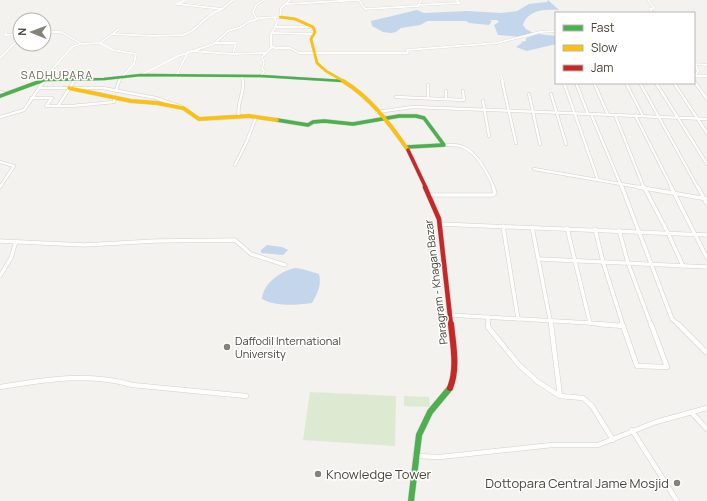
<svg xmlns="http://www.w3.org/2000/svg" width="707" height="501" viewBox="0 0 707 501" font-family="Manrope,sans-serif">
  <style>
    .green { fill: #ddead1 }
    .water { fill: #c4d6eb }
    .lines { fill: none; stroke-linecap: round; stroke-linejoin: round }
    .street-far3-casing { stroke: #d1d0cc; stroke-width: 2.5 }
    .street-far2-casing { stroke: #d1d0cc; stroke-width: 3.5 }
    .street-far1-casing { stroke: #d1d0cc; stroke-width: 4.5 }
    .street-casing { stroke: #d1d0cc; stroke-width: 5.5 }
    .fast-far2-casing { stroke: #d1d0c6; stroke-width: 3 }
    .fast-far1-casing { stroke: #d1d0c6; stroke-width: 4.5 }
    .fast-casing { stroke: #d1d0c6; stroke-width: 7 }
    .slow-far1-casing { stroke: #d1d0c6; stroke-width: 3 }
    .slow-casing { stroke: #d1d0c6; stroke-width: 4.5 }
    .jam-far2-casing { stroke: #d1d0c6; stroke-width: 4.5 }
    .jam-far1-casing { stroke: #d1d0c6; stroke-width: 5.5 }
    .jam-casing { stroke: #d1d0c6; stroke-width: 7 }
    .street-far3 { stroke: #fdfdfc; stroke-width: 2 }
    .street-far2 { stroke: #fdfdfc; stroke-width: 2.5 }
    .street-far1 { stroke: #fdfdfc; stroke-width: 3.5 }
    .street { stroke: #fdfdfc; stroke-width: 4.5 }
    .fast-far2 { stroke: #4caf50; stroke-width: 2.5 }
    .fast-far1 { stroke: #4caf50; stroke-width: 3.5 }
    .fast { stroke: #4caf50; stroke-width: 6 }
    .slow-far1 { stroke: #ffc107; stroke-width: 2.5 }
    .slow { stroke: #ffc107; stroke-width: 3.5 }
    .jam-far2 { stroke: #c62828; stroke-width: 3.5 }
    .jam-far1 { stroke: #c62828; stroke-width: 4.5 }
    .jam { stroke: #c62828; stroke-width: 6 }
    .poi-dot { fill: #84827a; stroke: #fff; stroke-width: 1.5 }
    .labels { text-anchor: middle; stroke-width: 3; stroke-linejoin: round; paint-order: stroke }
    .far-quarter-label { font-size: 11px; letter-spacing: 1px; fill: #6a6453; stroke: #fff }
    .street-label { font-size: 11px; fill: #49453b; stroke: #fff }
    .poi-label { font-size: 11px; fill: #49453b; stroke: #fff; text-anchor: start }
    .near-poi-label { font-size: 13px; fill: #49453b; stroke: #fff; text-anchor: start }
  </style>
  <rect width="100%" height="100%" fill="#f3f2ee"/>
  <g class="green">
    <path d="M310 392 396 396 395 446 303 440Z"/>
    <path d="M404 396 429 397 430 407 404 406Z"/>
  </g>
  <g class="water">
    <path d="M548 0 559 10C546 9 528 9 523 25L526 29 533 33 521 37 498 35 494 25 499 22 497 20H489L492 21 489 25 469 23 466 21H428L420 25 401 28 396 32 391 33 383 32 372 26 371 21 417 10 424 13 467 11 501 13 517 11 529 4 547 2Z"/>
    <path d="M538 34 556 36V44L527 51 516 47 522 43 521 42 526 41V38Z"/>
    <path d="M267 245 282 247 288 250 283 255 261 253V250Z"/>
    <path d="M295 268 302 269 319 274C322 285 317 294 312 303 295 305 277 307 262 299 263 283 281 271 295 268Z"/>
  </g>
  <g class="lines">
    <defs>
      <g id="street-far3">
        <path d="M185 0 177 4 222 9 233 0"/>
        <path d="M648 0 654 8 650 9 653 13"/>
        <path d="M287 4 359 0 365 9 418 6 421 0"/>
        <path d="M418 5 460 3 456 0"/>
        <path d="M274 17 277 23 271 35V46L275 48H290L299 53H408L407 50 497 43 540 32 556 31"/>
        <path d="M257 19 253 13 256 5 264 0"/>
        <path d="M275 27H312"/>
        <path d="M6 31 5 35 20 34"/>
        <path d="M44 32H61L82 44"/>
        <path d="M272 33 313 34"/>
        <path d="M113 34 152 36 183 35 192 31 210 15 221 9"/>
        <path d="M100 43 113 50 136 54 134 64 122 77"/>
        <path d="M214 43H236L233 54 265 53"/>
        <path d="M191 51 233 54"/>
        <path d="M0 58 17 41 14 40 17 38 12 36"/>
        <path d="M694 62 695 64 707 65"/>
        <path d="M695 64 698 71 695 76"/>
        <path d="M141 75 178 56 214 44 228 31 241 27 248 22 260 18 280 17 281 8 290 0"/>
        <path d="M501 75 503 82"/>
        <path d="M176 76 188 52"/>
        <path d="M242 76 243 82"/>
        <path d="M261 76 264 71 262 68 264 63 262 57 272 47"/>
        <path d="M694 76H707"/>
        <path d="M694 81 695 82"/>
        <path d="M43 82 48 74 72 47 80 44 100 43 119 29"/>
        <path d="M73 82 75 79"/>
        <path d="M119 82 121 77"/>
      </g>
      <g id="street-far2">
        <path d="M502 81 516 143"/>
        <path d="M694 81 707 99"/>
        <path d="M564 83 598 180"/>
        <path d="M576 83 588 114"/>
        <path d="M594 83 608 115"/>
        <path d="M626 83 643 116"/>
        <path d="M640 83 698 188"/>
        <path d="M656 83 707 164"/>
        <path d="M674 83 707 133"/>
        <path d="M428 85V98"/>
        <path d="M39 88H103L156 98 182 107"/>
        <path d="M116 91 119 81"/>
        <path d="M446 91V99"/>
        <path d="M0 92 6 94"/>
        <path d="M529 94 540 144"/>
        <path d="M551 94 566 144"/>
        <path d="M396 97 464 100 463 91"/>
        <path d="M31 98H52L46 106H72L114 102 115 97"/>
        <path d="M483 101 489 136"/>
        <path d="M58 106 74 81"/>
        <path d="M377 112 413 107 591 114"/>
        <path d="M615 115 644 188"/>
        <path d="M635 115 672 188"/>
        <path d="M0 117 24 110 44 81"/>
        <path d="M239 117C236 104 244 96 243 81"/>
        <path d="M444 145C450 145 457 144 463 147 478 153 488 174 494 188"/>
        <path d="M0 162 14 166 0 187"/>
        <path d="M235 165 247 141 256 117"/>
        <path d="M534 169 644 188"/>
        <path d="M622 188 591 114 707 119"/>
      </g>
      <g id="street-far1">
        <path d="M622 187 672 319 679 325"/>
        <path d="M638 187 707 199"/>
        <path d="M644 187 668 233 683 266"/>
        <path d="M671 187 707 258"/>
        <path d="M698 187 707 204"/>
        <path d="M429 195H493L495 193 493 187"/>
        <path d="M440 224 707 235"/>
        <path d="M503 226 518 319"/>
        <path d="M532 227 551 325"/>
        <path d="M595 229 603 262 623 325"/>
        <path d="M619 230 628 263 651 325"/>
        <path d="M0 241 84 245 155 241 235 240 251 254 285 265"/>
        <path d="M540 259 707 267"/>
        <path d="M0 276 11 258 16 241"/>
        <path d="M449 315 590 323 567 228"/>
        <path d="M488 317V325"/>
        <path d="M590 323 609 325"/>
      </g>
      <g id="street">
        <path d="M488 324V327L519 365 538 382 560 396"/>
        <path d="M551 324 560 396 583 398 592 406 613 440"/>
        <path d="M598 324 623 326 622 324"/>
        <path d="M678 324 707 353"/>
        <path d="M623 326 637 366 667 367 651 324"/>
        <path d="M0 387C45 380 88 372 132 385L246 396"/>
        <path d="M691 412 707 429"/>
        <path d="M632 430 677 501"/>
        <path d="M415 456 440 457 552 445H598L656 422 707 408"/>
      </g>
      <path id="fast-far2" d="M39 82 45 80 104 79 141 75 261 76 343 81"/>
      <g id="fast-far1">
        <path d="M0 96 41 81"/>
        <path d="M277 120 308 125 313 122 324 121 353 124 399 116H416L424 118 444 145 407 147"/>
      </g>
      <path id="fast" d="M411 501 419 435 430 412 450 388"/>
      <path id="slow-far1" d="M280 17 295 19 313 27 315 32 311 39 317 63 326 71 345 82"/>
      <g id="slow">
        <path d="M343 81C370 97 390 124 408 150"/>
        <path d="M69 88 131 101 157 103 183 108 199 119 249 116 277 120"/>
      </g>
      <path id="jam-far2" d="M408 150 426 188"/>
      <path id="jam-far1" d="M425 187 439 219 451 325"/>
      <path id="jam" d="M450 388C458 368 453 345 451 324"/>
    </defs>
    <use href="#street-far3" class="street-far3-casing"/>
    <use href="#street-far2" class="street-far2-casing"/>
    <use href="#street-far1" class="street-far1-casing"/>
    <use href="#street" class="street-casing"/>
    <use href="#fast-far2" class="fast-far2-casing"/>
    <use href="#fast-far1" class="fast-far1-casing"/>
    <use href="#fast" class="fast-casing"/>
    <use href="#slow-far1" class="slow-far1-casing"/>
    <use href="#slow" class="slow-casing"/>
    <use href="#jam-far2" class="jam-far2-casing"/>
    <use href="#jam-far1" class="jam-far1-casing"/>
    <use href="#jam" class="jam-casing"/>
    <use href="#street-far3" class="street-far3"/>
    <use href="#street-far2" class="street-far2"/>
    <use href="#street-far1" class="street-far1"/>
    <use href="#street" class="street"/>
    <use href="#fast-far2" class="fast-far2"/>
    <use href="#fast-far1" class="fast-far1"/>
    <use href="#fast" class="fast"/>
    <use href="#slow-far1" class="slow-far1"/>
    <use href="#slow" class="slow"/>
    <use href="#jam-far2" class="jam-far2"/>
    <use href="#jam-far1" class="jam-far1"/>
    <use href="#jam" class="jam"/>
  </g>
  <g class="poi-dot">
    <circle cx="227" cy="347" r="4"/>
    <circle cx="318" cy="474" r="4"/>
    <circle cx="677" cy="483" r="4"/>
  </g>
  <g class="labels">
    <g class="far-quarter-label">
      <text x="57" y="79">SADHUPARA</text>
    </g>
    <g class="street-label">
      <text transform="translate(436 282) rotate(-97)" y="4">Paragram - Khagan Bazar</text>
    </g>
    <g class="poi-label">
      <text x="235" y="345">Daffodil International<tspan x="235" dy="13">University</tspan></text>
    </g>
    <g class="near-poi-label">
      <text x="326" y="479">Knowledge Tower</text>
      <text x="669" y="488" text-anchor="end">Dottopara Central Jame Mosjid</text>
    </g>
  </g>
  <rect x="555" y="12" width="140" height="72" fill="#ffffff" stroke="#b6b5b1"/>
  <rect x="563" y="25" width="20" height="6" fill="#4caf50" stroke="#b6b5b1"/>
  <text x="591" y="32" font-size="12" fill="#49453b">Fast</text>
  <rect x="563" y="45" width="20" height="6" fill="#ffc107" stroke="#b6b5b1"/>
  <text x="591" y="52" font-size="12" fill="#49453b">Slow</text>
  <rect x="563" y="65" width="20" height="6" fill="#c62828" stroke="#b6b5b1"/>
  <text x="591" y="72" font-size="12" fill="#49453b">Jam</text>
  <g transform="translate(32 32) rotate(271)"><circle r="19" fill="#ffffff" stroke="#b6b5b1"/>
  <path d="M0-3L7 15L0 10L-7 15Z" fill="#84827a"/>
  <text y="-6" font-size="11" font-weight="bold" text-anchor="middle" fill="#49453b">N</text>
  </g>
</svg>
